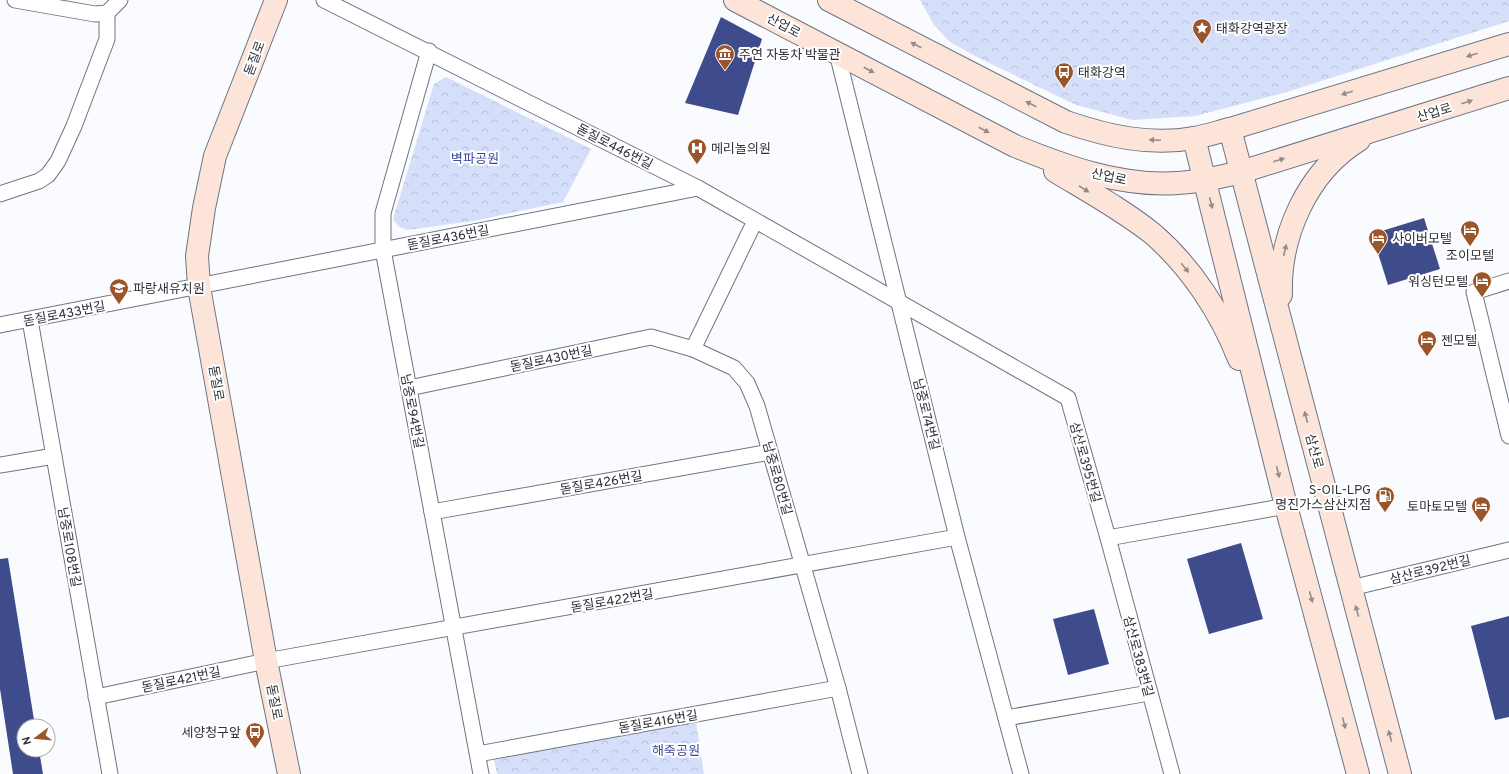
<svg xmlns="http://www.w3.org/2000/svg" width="1509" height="774" viewBox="0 0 1509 774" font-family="Overpass,'Noto Sans KR',sans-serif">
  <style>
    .park { fill: url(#park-crowns) }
    .building { fill: #3e4c8b }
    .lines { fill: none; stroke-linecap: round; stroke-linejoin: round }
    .street-casing { stroke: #6f7484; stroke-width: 17 }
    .secondary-casing { stroke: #6f7484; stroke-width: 24 }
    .street { stroke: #fff; stroke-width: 15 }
    .secondary { stroke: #fce5d8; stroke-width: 22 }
    .oneway { fill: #968b88 }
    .labels { text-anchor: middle; stroke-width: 4; stroke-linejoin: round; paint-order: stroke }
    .street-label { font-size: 13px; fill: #2f3138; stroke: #fff }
    .poi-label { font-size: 13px; fill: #2f3138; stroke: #fff; text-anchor: start }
    .park-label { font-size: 13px; fill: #3c4b9e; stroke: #fff }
  </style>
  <defs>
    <pattern id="park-crowns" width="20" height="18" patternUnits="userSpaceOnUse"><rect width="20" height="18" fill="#d6dffa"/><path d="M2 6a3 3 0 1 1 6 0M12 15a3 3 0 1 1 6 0" fill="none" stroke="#b8c0d7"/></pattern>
  </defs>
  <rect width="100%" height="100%" fill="#fafbff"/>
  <g class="park">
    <path d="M920 0H1509V21L1287 92 1195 116 1132 120 1076 105 975 56 950 42 934 25Z"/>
    <path d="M446 77 591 149 563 202 473 221 407 230 398 226 393 219 434 84Z"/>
    <path d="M696 722 704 774H497L494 759Z"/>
  </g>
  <g class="building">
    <path d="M721 17 762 39 738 115 685 103Z"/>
    <path d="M1424 218 1440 269 1388 285 1372 234Z"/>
    <path d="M1241 543 1263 619 1209 634 1187 559Z"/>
    <path d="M8 558 35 726H24V750H39L43 774H13L0 689V559Z"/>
    <path d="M1094 609 1109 664 1068 675 1053 619Z"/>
    <path d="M1509 616V717L1495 720 1471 626Z"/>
  </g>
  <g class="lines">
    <defs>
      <g id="street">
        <path d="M15 0 95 14 107 13 120 0"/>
        <path d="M324 0 698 188 1068 398 1108 538 1172 774"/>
        <path d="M429 51 383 213V250L481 774"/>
        <path d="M837 53 957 537 1021 774"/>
        <path d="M0 194 39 181 48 175 58 161 74 126 107 39V13"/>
        <path d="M1509 281 1474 292 1509 436"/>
        <path d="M30 320 110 774"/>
        <path d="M0 325 698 188"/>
        <path d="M693 349 755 221"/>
        <path d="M409 388 651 337 693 349 734 368 747 383 757 406 838 688 860 774"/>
        <path d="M0 465 54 456"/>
        <path d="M432 512 770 452"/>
        <path d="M1108 538 1286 506"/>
        <path d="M1351 588 1509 550"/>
        <path d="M96 697 266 661 957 537"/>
        <path d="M1006 718 1149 693"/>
        <path d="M478 754 838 688"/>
      </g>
      <g id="secondary">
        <path d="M276 0 215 156 204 208 197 256 199 287 266 661 289 774"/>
        <path d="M735 0 1015 146C1066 167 1122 187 1178 183 1200 182 1220 177 1241 172L1509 88"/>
        <path d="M829 0 1066 122C1107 136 1150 146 1194 138 1206 136 1218 132 1230 129L1509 44"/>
        <path d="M1230 129 1400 774"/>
        <path d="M1194 138 1286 506 1358 774"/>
        <path d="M1055 171C1088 191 1123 210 1153 234 1191 267 1221 313 1239 359"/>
        <path d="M1281 295C1279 236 1307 172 1359 140"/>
      </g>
    </defs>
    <use href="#street" class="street-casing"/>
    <use href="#secondary" class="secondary-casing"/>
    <use href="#street" class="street"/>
    <use href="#secondary" class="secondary"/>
  </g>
  <defs><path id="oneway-solid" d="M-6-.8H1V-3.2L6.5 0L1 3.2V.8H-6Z"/></defs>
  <g class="oneway">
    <use href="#oneway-solid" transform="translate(916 45) rotate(-153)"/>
    <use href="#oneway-solid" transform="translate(1472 55) rotate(163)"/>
    <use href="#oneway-solid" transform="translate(869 70) rotate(28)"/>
    <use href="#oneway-solid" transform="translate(1347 93) rotate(163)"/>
    <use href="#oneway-solid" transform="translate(1467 102) rotate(-17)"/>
    <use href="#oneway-solid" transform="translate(1031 104) rotate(-153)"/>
    <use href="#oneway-solid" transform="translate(984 130) rotate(28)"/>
    <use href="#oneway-solid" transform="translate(1155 140) rotate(-178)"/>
    <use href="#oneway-solid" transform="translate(1279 160) rotate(-17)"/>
    <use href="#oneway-solid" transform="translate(1084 189) rotate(32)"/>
    <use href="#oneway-solid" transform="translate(1211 203) rotate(76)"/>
    <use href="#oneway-solid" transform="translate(1285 250) rotate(-77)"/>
    <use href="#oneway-solid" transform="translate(1185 268) rotate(51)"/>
    <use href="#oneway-solid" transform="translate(1306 417) rotate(-105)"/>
    <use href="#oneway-solid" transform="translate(1278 472) rotate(76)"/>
    <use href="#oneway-solid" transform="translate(1311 597) rotate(75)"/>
    <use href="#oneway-solid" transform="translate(1357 611) rotate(-105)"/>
    <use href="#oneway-solid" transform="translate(1344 723) rotate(75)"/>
    <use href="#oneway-solid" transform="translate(1390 736) rotate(-105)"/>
  </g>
  <defs>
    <symbol id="sight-pin" viewBox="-11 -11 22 30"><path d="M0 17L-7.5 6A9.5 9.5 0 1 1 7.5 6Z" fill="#9b552a" stroke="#fff"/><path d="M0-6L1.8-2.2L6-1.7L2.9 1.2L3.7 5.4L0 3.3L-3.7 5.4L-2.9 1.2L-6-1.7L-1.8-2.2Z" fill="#fff"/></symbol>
    <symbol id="museum-pin" viewBox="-11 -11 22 30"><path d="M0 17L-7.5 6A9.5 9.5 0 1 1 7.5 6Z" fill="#9b552a" stroke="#fff"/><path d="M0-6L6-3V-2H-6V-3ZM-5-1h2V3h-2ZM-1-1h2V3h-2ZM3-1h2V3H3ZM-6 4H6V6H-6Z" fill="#fff"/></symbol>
    <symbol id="bus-pin" viewBox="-11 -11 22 30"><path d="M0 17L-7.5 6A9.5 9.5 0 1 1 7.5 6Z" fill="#9b552a" stroke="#fff"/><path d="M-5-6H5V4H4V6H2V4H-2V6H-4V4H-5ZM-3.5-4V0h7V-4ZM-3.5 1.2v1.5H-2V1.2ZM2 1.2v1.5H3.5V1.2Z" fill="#fff"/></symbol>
    <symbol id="hospital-pin" viewBox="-11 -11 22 30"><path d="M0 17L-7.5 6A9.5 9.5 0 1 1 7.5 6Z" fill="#9b552a" stroke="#fff"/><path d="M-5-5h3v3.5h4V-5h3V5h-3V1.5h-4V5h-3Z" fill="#fff"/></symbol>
    <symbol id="hotel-pin" viewBox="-11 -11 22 30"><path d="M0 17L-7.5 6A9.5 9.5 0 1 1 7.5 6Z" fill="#9b552a" stroke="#fff"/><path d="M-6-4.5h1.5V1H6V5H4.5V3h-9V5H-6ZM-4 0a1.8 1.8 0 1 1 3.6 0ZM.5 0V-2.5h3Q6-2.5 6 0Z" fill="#fff"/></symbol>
    <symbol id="school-pin" viewBox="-11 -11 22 30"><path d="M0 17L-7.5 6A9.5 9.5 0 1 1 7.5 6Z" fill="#9b552a" stroke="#fff"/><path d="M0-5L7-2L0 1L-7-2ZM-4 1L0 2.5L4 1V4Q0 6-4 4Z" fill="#fff"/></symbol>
    <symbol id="fuel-pin" viewBox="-11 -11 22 30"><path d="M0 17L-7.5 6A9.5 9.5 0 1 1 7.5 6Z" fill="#9b552a" stroke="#fff"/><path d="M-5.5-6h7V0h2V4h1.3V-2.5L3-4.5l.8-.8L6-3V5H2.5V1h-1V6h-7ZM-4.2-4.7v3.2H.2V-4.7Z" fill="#fff"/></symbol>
  </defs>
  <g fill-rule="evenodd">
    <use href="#sight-pin" x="1191" y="17" width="22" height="30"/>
    <use href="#museum-pin" x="714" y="43" width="22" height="30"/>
    <use href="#bus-pin" x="1053" y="61" width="22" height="30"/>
    <use href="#hospital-pin" x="686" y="137" width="22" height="30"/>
    <use href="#hotel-pin" x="1459" y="219" width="22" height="30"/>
    <use href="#hotel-pin" x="1367" y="227" width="22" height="30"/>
    <use href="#hotel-pin" x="1471" y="270" width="22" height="30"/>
    <use href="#school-pin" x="108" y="277" width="22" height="30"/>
    <use href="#hotel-pin" x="1416" y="329" width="22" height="30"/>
    <use href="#fuel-pin" x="1374" y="485" width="22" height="30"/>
    <use href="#hotel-pin" x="1470" y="495" width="22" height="30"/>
    <use href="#bus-pin" x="244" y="721" width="22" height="30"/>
  </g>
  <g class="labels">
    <g class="street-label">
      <text transform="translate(784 25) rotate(28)" y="5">산업로</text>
      <text transform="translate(254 58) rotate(-69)" y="5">돋질로</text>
      <text transform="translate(1434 112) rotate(-17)" y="5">산업로</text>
      <text transform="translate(615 146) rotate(27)" y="5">돋질로446번길</text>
      <text transform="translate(1109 176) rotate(12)" y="5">산업로</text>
      <text transform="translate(448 237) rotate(-11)" y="5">돋질로436번길</text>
      <text transform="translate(64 313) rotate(-11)" y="5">돋질로433번길</text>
      <text transform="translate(551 358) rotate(-12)" y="5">돋질로430번길</text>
      <text transform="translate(217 383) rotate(80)" y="5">돋질로</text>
      <text transform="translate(413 411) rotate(79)" y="5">남중로94번길</text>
      <text transform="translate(927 414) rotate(76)" y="5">남중로74번길</text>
      <text transform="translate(1315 451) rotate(75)" y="5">삼산로</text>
      <text transform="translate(1086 462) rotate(74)" y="5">삼산로395번길</text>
      <text transform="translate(778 478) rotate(74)" y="5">남중로80번길</text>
      <text transform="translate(601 482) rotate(-10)" y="5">돋질로426번길</text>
      <text transform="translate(70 547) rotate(80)" y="5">남중로108번길</text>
      <text transform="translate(1430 569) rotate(-14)" y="5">삼산로392번길</text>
      <text transform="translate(612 600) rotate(-10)" y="5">돋질로422번길</text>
      <text transform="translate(1139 656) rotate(75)" y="5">삼산로383번길</text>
      <text transform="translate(181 679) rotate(-12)" y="5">돋질로421번길</text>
      <text transform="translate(275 702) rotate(79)" y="5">돋질로</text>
      <text transform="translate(658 721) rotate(-10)" y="5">돋질로416번길</text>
    </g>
    <g class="poi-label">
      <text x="1216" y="33">태화강역광장</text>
      <text x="739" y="59">주연 자동차 박물관</text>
      <text x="1078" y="77">태화강역</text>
      <text x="711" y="153">메리놀의원</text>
      <text x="1392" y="243">사이버모텔</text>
      <text x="1470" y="260" text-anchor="middle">조이모텔</text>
      <text x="1468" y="286" text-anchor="end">워싱턴모텔</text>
      <text x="133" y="293">파랑새유치원</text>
      <text x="1441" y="345">젠모텔</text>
      <text x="1371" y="494" text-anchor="end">S-OIL-LPG<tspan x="1371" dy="15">명진가스삼산지점</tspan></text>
      <text x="1467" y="511" text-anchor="end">토마토모텔</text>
      <text x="241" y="737" text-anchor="end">세양청구앞</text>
    </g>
    <g class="park-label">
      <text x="475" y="163">벽파공원</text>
      <text x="676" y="755">해죽공원</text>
    </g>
  </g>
  <g transform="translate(36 738) rotate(254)"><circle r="19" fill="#ffffff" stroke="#acadaf"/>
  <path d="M0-3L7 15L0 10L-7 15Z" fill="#9b552a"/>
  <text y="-6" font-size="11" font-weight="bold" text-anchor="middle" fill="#2f3138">N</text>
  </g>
</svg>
